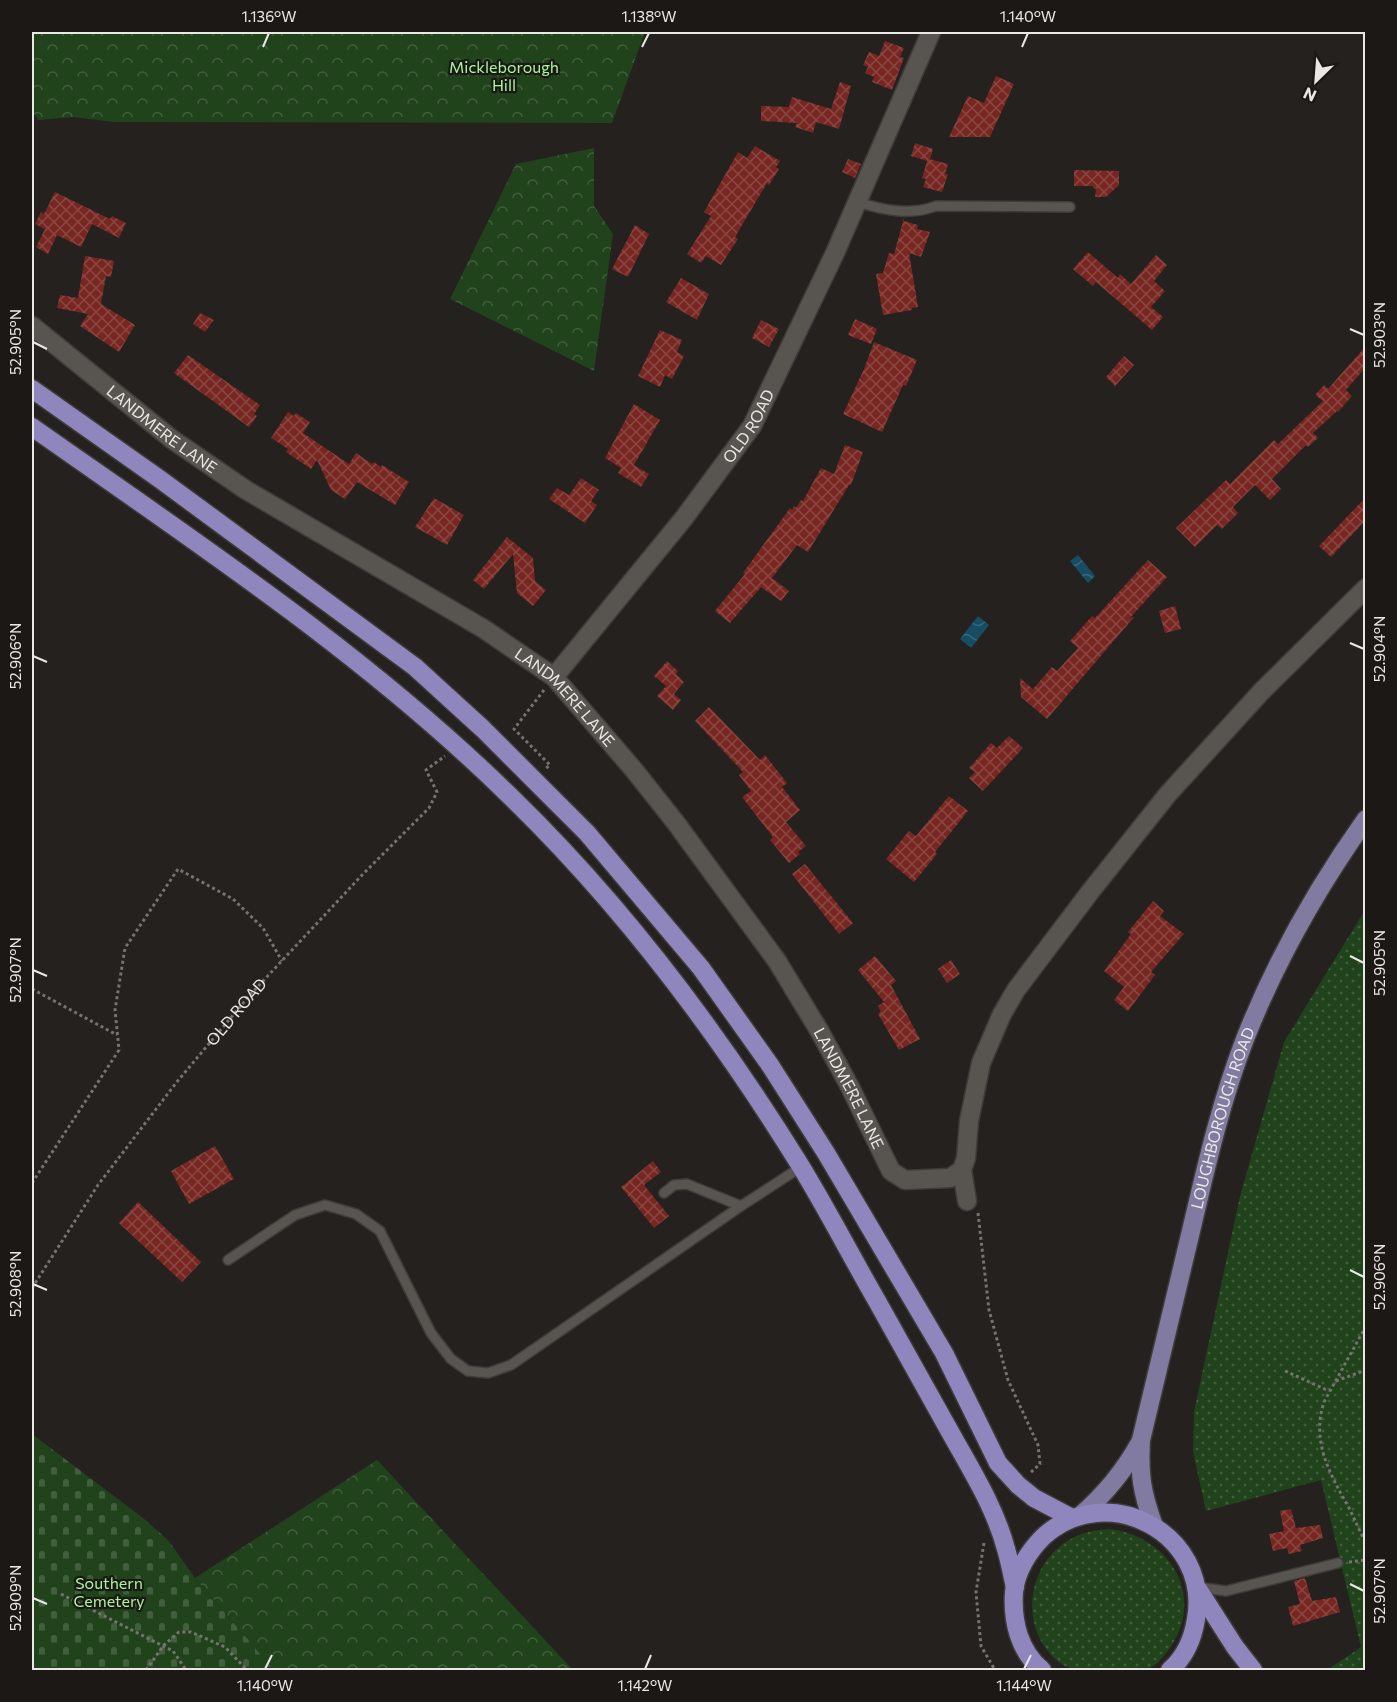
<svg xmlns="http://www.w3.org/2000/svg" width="1397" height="1702" viewBox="0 0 1397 1702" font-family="Commissioner,sans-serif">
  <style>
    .grass { fill: url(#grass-dots) }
    .forest { fill: url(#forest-crowns) }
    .cemetery { fill: url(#cemetery-stones) }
    .water { fill: url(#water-waves) }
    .building { fill: url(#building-cross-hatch) }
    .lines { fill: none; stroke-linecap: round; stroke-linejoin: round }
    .service-casing { stroke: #3e3c39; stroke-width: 12 }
    .minor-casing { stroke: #3e3c39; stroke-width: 21 }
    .primary-casing { stroke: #3e3c39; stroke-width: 21 }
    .trunk-casing { stroke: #3e3c39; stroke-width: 21 }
    .path { stroke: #757370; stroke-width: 3; stroke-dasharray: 3 3; stroke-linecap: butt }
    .service { stroke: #585450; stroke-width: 9 }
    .minor { stroke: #585450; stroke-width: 18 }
    .primary { stroke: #817aa1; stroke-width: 18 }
    .trunk { stroke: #8e86bc; stroke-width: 18 }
    .ticks { fill: none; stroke: #eae8e5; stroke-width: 2 }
    .labels { text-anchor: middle; stroke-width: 4.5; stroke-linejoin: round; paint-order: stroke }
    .park-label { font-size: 16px; fill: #a8f79c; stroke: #1b1815 }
    .street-label { font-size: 16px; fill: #eae8e5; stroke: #1b1815 }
    .neatline { fill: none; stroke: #eae8e5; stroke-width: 2 }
    .ticks-label { font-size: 15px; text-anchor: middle; fill: #eae8e5 }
  </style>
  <defs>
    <pattern id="grass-dots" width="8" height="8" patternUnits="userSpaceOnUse" patternTransform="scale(1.5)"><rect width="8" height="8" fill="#21431c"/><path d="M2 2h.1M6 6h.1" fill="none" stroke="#415e3d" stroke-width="1.8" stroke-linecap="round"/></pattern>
    <pattern id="forest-crowns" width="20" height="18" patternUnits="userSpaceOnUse" patternTransform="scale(1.5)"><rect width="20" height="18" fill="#21431c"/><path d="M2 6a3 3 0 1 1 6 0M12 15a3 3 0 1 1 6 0" fill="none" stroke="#415e3d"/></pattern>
    <pattern id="cemetery-stones" width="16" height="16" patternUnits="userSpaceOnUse" patternTransform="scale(1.5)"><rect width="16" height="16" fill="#21431c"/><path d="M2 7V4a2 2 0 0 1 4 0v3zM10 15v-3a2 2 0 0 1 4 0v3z" fill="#415e3d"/></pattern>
    <pattern id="water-waves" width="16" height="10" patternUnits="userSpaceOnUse" patternTransform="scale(1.5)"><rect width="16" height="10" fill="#164d65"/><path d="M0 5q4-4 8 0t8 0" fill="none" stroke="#38677b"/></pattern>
    <pattern id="building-cross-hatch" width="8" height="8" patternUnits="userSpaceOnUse" patternTransform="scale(1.5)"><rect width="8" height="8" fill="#772621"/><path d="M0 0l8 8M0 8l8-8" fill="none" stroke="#8a4641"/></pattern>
  </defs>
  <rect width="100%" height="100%" fill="#24211e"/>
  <g class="grass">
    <path d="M1365 910V1670H1327L1361 1647 1321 1480 1206 1511 1193 1452 1194 1412 1240 1196 1284 1042Z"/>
    <path d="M1109 1529C1166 1535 1206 1592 1172 1645 1166 1654 1156 1667 1146 1670 1136 1674 1112 1670 1100 1670 1075 1670 1065 1672 1048 1651 1020 1616 1031 1562 1069 1540 1082 1532 1095 1530 1109 1529Z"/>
  </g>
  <g class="forest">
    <path d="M32 32H645L612 123 114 122 73 117 38 120 32 111Z"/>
    <path d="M594 148V206L613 234 594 371 450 299 516 164Z"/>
    <path d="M377 1460 573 1670H274L195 1578Z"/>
  </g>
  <path class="cemetery" d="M32 1434 143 1518 168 1540 195 1578 274 1670H32Z"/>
  <g class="water">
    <path d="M1078 555 1095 576 1088 583 1070 561Z"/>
    <path d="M978 616 989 625 971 648 960 639Z"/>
  </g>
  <g class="building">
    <path d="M885 41 904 48 900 57 904 58 892 90 872 82 874 77 865 73 868 67 863 65 869 52 879 56Z"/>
    <path d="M996 76 1014 84 990 137H949L968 96 984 103Z"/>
    <path d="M840 82 851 86 839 129 816 122 813 133 795 127 797 123 761 121V106L789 107 792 97 831 109Z"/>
    <path d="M915 143 933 149 930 159 948 164 945 174H948L942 192 923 187 926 179 922 178 927 161 911 156Z"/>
    <path d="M755 146 780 161 776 167 779 169 769 185 767 183 735 237 738 239 721 265 706 256 701 263 687 254 711 216 704 212 738 152 747 158Z"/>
    <path d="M848 159 861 164 855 178 842 172Z"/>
    <path d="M1074 170 1119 171V185L1106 197H1095L1096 189 1093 188V186H1074Z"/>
    <path d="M55 192 110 219 112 216 126 223 119 238 92 224 81 247 57 235 48 254 36 247 45 229 35 224 41 212 44 214Z"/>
    <path d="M904 218V221L918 225 917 229 930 232 921 257 909 253 918 307 912 308V310L883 315 876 274 883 273 889 253 894 254Z"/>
    <path d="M635 225 649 234 628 277 612 269Z"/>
    <path d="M1088 252 1118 278 1120 274 1131 284 1156 255 1167 265 1154 281 1165 291 1151 307 1163 317 1152 330 1096 282 1093 286 1073 269Z"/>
    <path d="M85 256 114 261 111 277 106 276 101 304 135 325 119 352 80 326 88 314 57 308 60 295 78 298Z"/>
    <path d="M681 278 709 294 697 320 666 302Z"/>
    <path d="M200 313 214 320 205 332 193 324Z"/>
    <path d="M855 319 877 329 871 344 848 335Z"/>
    <path d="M761 320 779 329 769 347 752 338Z"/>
    <path d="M660 330 682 340 677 352 684 356 672 379 665 375 660 387 638 376Z"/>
    <path d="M874 342 917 360 906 386 903 385 882 432 843 414 864 369Z"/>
    <path d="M1365 347V368L1346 390 1352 396 1338 412 1337 411 1313 433 1318 438 1308 447 1306 445 1272 479 1281 489 1270 500 1255 485 1233 507 1238 513 1222 529 1217 525 1195 547 1176 528 1226 480 1230 484 1274 440 1278 444 1323 401 1315 395 1324 385 1328 389Z"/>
    <path d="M188 355 260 405 254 414 257 416 249 427 174 373Z"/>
    <path d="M1124 356 1134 365 1115 386 1106 377Z"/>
    <path d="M634 404 660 420 634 465 649 474 641 487 618 473 621 468 605 458Z"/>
    <path d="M288 412 294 416 296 413 310 422 303 433 349 464 356 453 372 464 374 462 381 467 382 465 409 482 395 505 357 482 345 499 331 490 317 460 311 469 286 452 288 449 271 438Z"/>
    <path d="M845 445 863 452 851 485H849L808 552 797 545 772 578 789 591 781 601 761 587 730 623 715 611 745 574 743 573 790 508 792 510 794 506 796 508 801 500 803 501 821 468 834 474Z"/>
    <path d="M581 478 599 490 591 501 597 505 585 523 549 499 557 488 569 495Z"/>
    <path d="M434 498 464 515 447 545 415 527Z"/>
    <path d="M1365 498V521L1331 557 1319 546Z"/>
    <path d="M507 537 533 558 535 581 546 590 533 606 517 593 513 554 484 589 473 580Z"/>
    <path d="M1148 560 1167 577 1130 618 1134 617 1047 719 1021 697 1020 678 1033 689 1052 667 1057 671 1078 648 1070 641 1092 616 1095 618Z"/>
    <path d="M1175 606 1181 629 1165 633 1159 611Z"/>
    <path d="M667 661 678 671 676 674 684 682 674 694 681 700 673 710 657 696 666 686 654 676Z"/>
    <path d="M709 707 760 760 765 755 787 783 782 787 800 810 786 822 806 846 798 852 800 854 789 863 770 840 773 837 742 797 751 791 739 775 743 772 695 721Z"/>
    <path d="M1009 736 1023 748 983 791 969 778 975 772 969 768 991 743 997 748Z"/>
    <path d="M949 796 968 811 935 852 937 854 914 882 886 859 909 831 916 836Z"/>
    <path d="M805 864 853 923 839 934 792 874Z"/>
    <path d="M1153 901 1164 911 1160 916 1184 934 1151 972 1155 975 1128 1011 1114 1000 1124 987 1104 971 1131 934 1128 932Z"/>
    <path d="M875 956 896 981 891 985 920 1039 899 1050 878 1014 881 1012 878 1006 884 1002 858 970Z"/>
    <path d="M951 960 960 974 947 983 938 969Z"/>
    <path d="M215 1146 234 1179 189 1204 171 1171Z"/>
    <path d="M653 1161 661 1172 644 1185 669 1216 654 1228 621 1187Z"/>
    <path d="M138 1202 201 1262 182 1282 119 1223Z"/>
    <path d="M1291 1509 1296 1528 1320 1525 1323 1538 1300 1545 1302 1551 1289 1554 1287 1548 1273 1551 1269 1534 1284 1531 1280 1511Z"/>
    <path d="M1305 1578 1312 1601 1336 1597 1340 1612 1293 1626 1288 1607 1300 1604 1294 1581Z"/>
  </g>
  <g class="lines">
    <defs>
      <g id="service">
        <path d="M857 202C883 210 910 216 936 206L1070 207"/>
        <path d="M664 1193 674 1185 687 1184 741 1206 801 1167"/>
        <path d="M228 1260 295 1215 325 1205 356 1214 380 1231 431 1333 451 1359 468 1371 488 1373 511 1365 741 1206"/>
        <path d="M1197 1587 1226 1591 1338 1563"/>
      </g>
      <g id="minor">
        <path id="s2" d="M32 326 173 440 246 490 484 629 554 677 634 770 676 823 777 961 820 1032 850 1087 891 1171 905 1180 950 1178 962 1170 967 1201"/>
        <path id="s3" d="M554 677 684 518 752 426 835 253 931 32"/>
        <path d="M962 1170 966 1158 969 1121 981 1063 1002 1014 1016 990 1090 892 1168 794 1261 692 1366 588"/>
      </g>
      <g id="primary">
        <path d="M1081 1515C1105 1494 1123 1473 1139 1444"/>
        <path id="s4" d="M1154 1526C1142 1493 1139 1475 1141 1440 1158 1370 1174 1301 1191 1231 1206 1167 1221 1101 1245 1039 1276 960 1317 888 1366 819"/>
      </g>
      <g id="trunk">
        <path d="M32 389 161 480 415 667 483 729 587 833 701 968 770 1065 826 1153 944 1353 998 1463 1018 1485 1034 1498 1072 1518"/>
        <path d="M32 427C197 543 368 656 512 798 623 906 719 1034 800 1165 827 1209 851 1256 877 1301 901 1344 925 1387 949 1430 970 1468 995 1507 1006 1549 1010 1562 1012 1575 1015 1587"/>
        <path d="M1198 1589 1235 1647 1253 1670"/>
        <path d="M1042 1670C1019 1651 1012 1621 1014 1592 1016 1571 1029 1551 1043 1537 1107 1478 1211 1534 1196 1619 1193 1638 1185 1657 1170 1670"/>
      </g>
    </defs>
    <use href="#service" class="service-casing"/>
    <use href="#minor" class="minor-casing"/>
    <use href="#primary" class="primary-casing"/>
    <use href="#trunk" class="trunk-casing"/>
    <g class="path">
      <path d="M544 690 514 729 550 765 545 769"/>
      <path d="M32 989 117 1035"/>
      <path d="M32 1183 119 1050 115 1010 125 948 178 869 233 899 263 928 282 961"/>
      <path d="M978 1213 989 1310 1008 1380 1038 1445 1040 1464 1029 1474"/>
      <path id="s1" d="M32 1288 98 1185 176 1083 249 996 363 874 429 808 437 792 426 770 445 756"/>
      <path d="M1366 1326 1324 1402C1311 1442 1330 1474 1349 1508 1355 1520 1360 1532 1366 1543"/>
      <path d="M1285 1371 1329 1391"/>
      <path d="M1336 1381 1366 1370"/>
      <path d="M984 1543 976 1592 981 1646 995 1670"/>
      <path d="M1349 1562 1366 1560"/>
      <path d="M61 1594 173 1651 186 1670"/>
      <path d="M146 1670 164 1645 179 1632H191L225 1647 247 1670"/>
    </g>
    <use href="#service" class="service"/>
    <use href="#minor" class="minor"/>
    <use href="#primary" class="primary"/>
    <use href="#trunk" class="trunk"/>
  </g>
  <path class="ticks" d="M263 47 269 33M642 47 649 33M1022 47 1028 33M1350 329 1364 335M33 342 47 349M1350 643 1364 649M33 656 47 662M1350 956 1364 963M33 970 47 976M1350 1270 1364 1277M33 1284 47 1290M1350 1584 1364 1591M33 1598 47 1604M265 1669 272 1655M645 1669 651 1655M1024 1669 1031 1655"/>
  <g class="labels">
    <g class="park-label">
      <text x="504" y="73">Mickleborough<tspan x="504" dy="18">Hill</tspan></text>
      <text x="109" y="1589">Southern<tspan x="109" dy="18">Cemetery</tspan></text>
    </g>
    <g class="street-label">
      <text dy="6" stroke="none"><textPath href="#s3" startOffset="318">OLD ROAD</textPath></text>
      <text dy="6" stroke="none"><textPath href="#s2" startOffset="166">LANDMERE LANE</textPath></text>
      <text dy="6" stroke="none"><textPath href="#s2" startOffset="652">LANDMERE LANE</textPath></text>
      <text dy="6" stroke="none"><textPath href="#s1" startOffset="344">OLD ROAD</textPath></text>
      <text dy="6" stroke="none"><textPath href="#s2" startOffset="1138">LANDMERE LANE</textPath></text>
      <text dy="6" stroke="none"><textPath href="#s4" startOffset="420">LOUGHBOROUGH ROAD</textPath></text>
    </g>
  </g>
  <rect width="1397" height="1702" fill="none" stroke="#1b1815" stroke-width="66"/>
  <g transform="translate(1316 81) rotate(205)" stroke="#1b1815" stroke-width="4.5" paint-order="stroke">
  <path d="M0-4.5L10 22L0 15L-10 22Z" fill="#eae8e5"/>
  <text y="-9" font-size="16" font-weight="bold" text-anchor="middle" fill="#eae8e5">N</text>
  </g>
  <rect x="33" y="33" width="1331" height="1636" class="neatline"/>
  <g class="ticks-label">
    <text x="269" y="22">1.136°W</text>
    <text x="649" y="22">1.138°W</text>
    <text x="1028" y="22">1.140°W</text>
    <text transform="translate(1380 335) rotate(-90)" y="5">52.903°N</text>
    <text transform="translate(16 342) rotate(-90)" y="5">52.905°N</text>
    <text transform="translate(1380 649) rotate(-90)" y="5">52.904°N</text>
    <text transform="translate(16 656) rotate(-90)" y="5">52.906°N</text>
    <text transform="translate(1380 963) rotate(-90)" y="5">52.905°N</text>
    <text transform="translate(16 970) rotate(-90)" y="5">52.907°N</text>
    <text transform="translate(1380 1277) rotate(-90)" y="5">52.906°N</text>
    <text transform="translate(16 1284) rotate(-90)" y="5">52.908°N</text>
    <text transform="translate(1380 1591) rotate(-90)" y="5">52.907°N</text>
    <text transform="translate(16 1598) rotate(-90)" y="5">52.909°N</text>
    <text x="265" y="1691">1.140°W</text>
    <text x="645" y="1691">1.142°W</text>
    <text x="1024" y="1691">1.144°W</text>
  </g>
</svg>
